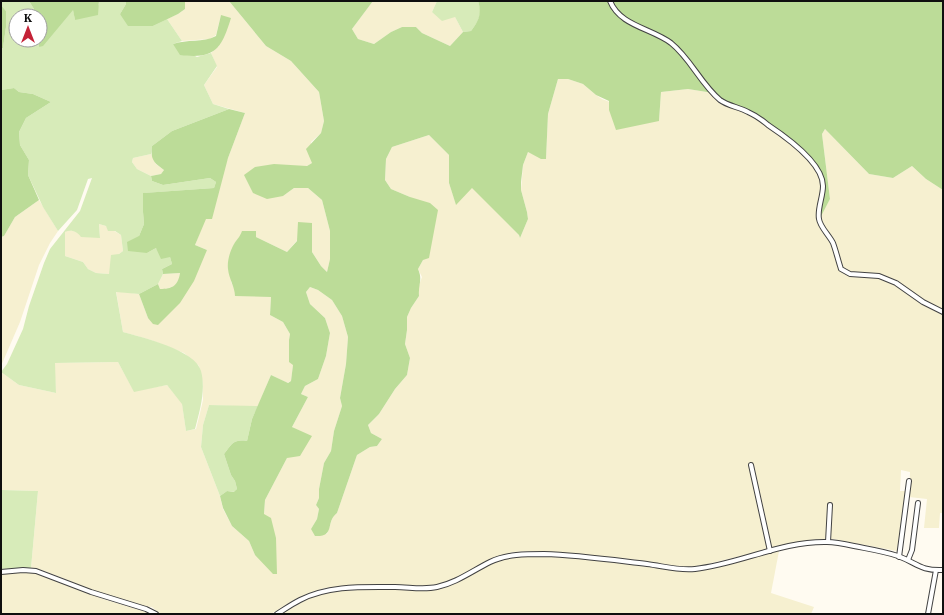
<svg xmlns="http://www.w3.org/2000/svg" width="944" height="615" viewBox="0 0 944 615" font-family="'IBM Plex Serif',serif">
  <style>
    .farmland { fill: #f6f0d0 }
    .green { fill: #d7ebb9; fill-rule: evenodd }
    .forest { fill: #bcdc98 }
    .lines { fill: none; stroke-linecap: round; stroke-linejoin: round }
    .minor-casing { stroke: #424242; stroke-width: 6 }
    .minor { stroke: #fff; stroke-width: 4 }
  </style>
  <rect width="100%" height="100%" fill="#fffbf1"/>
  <g class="farmland">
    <path d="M185 1H229L266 46 291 61 319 92 324 121 321 133 311 142 312 163 307 166 283 196 294 188H308L322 200 330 231V259L327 272 321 266 312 252V223L287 252 256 237 239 238 234 244 231 282 235 290 271 297 270 315 283 322 290 334 289 340 293 365 291 381 287 383 271 375 258 406 256 407 209 405 203 425 201 447 220 496 223 509 232 526 249 541 255 555 264 514 265 500 287 458 311 437 292 427 308 397 301 394 305 386 318 379 326 356 330 333 325 318 310 304 306 292 310 287 318 290 332 300 342 316 348 337 346 364 340 398 342 406 334 431 331 451 324 463 319 489V498L316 505 319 509 317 519 311 529 327 534 333 516 337 513 357 455 370 447 377 446 382 439 371 433 368 425 379 414 395 389 407 375 410 358 405 344 407 330V317L411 308 419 296 418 288 422 277 418 269 423 260 410 197 391 189 385 180 386 159 392 147 429 135 449 155V183L456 204 472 187 519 235 520 238 528 219 527 212 521 190 523 165 528 152 541 158 546 159 548 114 558 79H568L583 84 596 95 602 99 659 121 661 92 688 89 713 93 748 112 799 148 814 164 823 186 819 218 830 199 822 134 825 129 869 174 893 178 912 166 926 179 943 190V513H940L939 528H924L927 499 909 497 910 472 901 470 900 491H906L897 551 833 539H819L795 543 703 565 689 567 676 566 629 559 563 553 530 551 513 552 500 556 486 562 460 576 441 584 421 586 384 584 344 586 325 588 309 593 292 601 271 614H160L152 607 142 606 99 593 60 577 42 570 31 568 38 491 2 490 1 497V372L19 385 56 393 54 363 118 362 134 391 167 385 182 403 186 431 196 429 200 413 203 400V384L199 366 184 353 151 340 123 332 116 291 139 294 148 318 207 250 195 245 245 113 213 104 204 85 217 67 211 53 219 46 221 15 216 35 210 39 182 41 167 19 178 14 185 9Z"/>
    <path d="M373 1H437L432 12 455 17 463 32 450 46 422 33 416 27H402L391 32 374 44 358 39 352 29Z"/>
    <path d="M151 154 156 164 164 170 161 174 151 176 137 169 132 162 133 158Z"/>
    <path d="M39 200 58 231 50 243 39 265 20 322 1 366V237L4 236 15 217Z"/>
    <path d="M99 224 106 226 121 235 123 251 119 254 109 274 96 273 88 269 83 262 65 256V232L68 230 100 237Z"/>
    <path d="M180 273 179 280 175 286 166 289H160L158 284 163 274Z"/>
    <path d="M779 551 771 593 814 607 811 614H635L627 613 626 614H281L306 600 321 594 341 591 374 589 433 590 446 587 460 581 489 565 503 559 519 557 552 556 618 563 680 571H700Z"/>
    <path d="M32 572 41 574 103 599 153 614H1V574Z"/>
  </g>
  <g class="green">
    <path d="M1 1H29L34 9 35 16H16V40H38L39 47 73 9 75 20 99 5V1H126V4L120 14 153 26 167 19 182 41 173 44 197 57 211 53 217 66 204 85 213 104 229 109 172 131 152 146 151 154 133 158 132 162 137 169 151 176 152 181 163 185 210 178 216 182 214 188 144 193 143 212 144 224 139 236 147 253 156 248 170 257 172 264 162 269 163 274 158 284 139 294 116 292 123 332C141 337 196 350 201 371 206 390 200 410 195 429L186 431 182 404 167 385 134 392 118 362 55 363 56 393 19 385 1 372 7 364 23 329 29 306 44 263 50 249 80 211 92 178 88 179 77 210 58 231 43 207 28 175 29 160 20 145 19 132 26 118 51 102 33 94 19 92 14 88 1 90V49L3 48 6 27V11L1 5ZM99 224 106 226 108 231H115L121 235 123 251 119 254 111 255 109 274 96 273 88 269 83 262 65 256V232C71 229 78 232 81 237L100 238Z"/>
    <path d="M437 1H478C483 13 479 21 471 31L463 32 455 17 442 21 432 12Z"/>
    <path d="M209 405 258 406 252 419 247 441C233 439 232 444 224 454L231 475 235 481 237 489 235 492 227 491 220 496 201 447 203 425Z"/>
    <path d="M2 490 38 491 31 568 1 569V497Z"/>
  </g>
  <g class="forest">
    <path d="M29 1H99L98 15 75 20 73 10 43 46 39 47 38 40H40V16H35L34 9Z"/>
    <path d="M126 1H185V9L178 14 153 26H128L120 14 126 4Z"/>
    <path d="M229 1H373L352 29 358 39 374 44 391 32 402 27H416L422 33 450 46 463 32 471 31C479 21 482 13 478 1H943V190L926 179 912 166 893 178 869 174 825 129 822 134 830 199 819 220 823 186 821 175 799 148 748 112 722 101 713 93 688 89 661 92 659 121 616 130 609 110V101L596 95 583 84 568 79H558L548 114 546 159H541L528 152 523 165 521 182V190L527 212 528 219 520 238 519 235 472 188 456 205 449 183V155L429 135 392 147 386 159 385 180 391 189 410 197 430 203 438 210 429 258 423 260 418 269C423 280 418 284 419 296L411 308 407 317V330L405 344 410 358 407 375 395 389 379 414 368 425 371 433 382 439 377 446 370 447 357 455 337 513C325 522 336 537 315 536L311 529 317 519 319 509 316 505 319 498V489L324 463 331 451 334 431 342 406 340 398 346 364 348 337 342 316 332 300 318 290 310 287 306 292 310 304 325 318 330 333 326 356 318 379 305 386 301 394 308 397 292 427 312 436 300 456 287 458 265 500 264 514 271 518 276 538 277 574H273L255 555 249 541 232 526 223 508 220 496 227 491 234 492 237 489 235 481 231 475 224 454C232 444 233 439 247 441L252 419 271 375 288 383 291 381 293 365 289 362V340L290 334 283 322 270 315 271 297 235 296C235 287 229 279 228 269 227 261 230 251 234 244 237 239 240 237 242 231H256V237L287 252 297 241 298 222 312 223V252L321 266 327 272 330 259V231L322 200 308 188H294L283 196 267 199 253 193 244 175 255 167 274 164 307 166 312 163 306 149 321 133 324 121 319 92 291 61 266 46Z"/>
    <path d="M1 5 6 11V27L3 48 1 49Z"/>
    <path d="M221 15 231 18C221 50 215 59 180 55L173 44C187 39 203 43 216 36Z"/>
    <path d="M14 88 19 92 33 94 51 102 26 118 19 132 20 145 29 160 28 175 39 200 15 217 4 236 1 237V90Z"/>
    <path d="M229 109 245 113 228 158 212 219H206L195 245 207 250 194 281 180 303 158 325 153 324 148 318 139 294 158 284 160 289C172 289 178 286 180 273L163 274 162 269 172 264 170 257 161 259 156 248 147 253 128 251 127 242 139 236 144 224 143 212V193L214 188 216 182 210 178 163 185 152 181 151 176 161 174 164 170C154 163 150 159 152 146L172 131Z"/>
  </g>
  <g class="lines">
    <defs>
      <g id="minor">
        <path d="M610 1C620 26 651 28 671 43 691 59 700 83 720 100 728 106 739 107 748 112 755 115 762 120 768 125 786 137 823 163 823 186 823 197 817 209 819 219 820 227 829 235 833 243 836 251 838 260 841 269L850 274 879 276 896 283 923 302 943 312"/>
        <path d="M751 465 770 551"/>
        <path d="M828 542 830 505"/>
        <path d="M899 557 909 481"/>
        <path d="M908 560 912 550 918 503"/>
        <path d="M1 572 23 570 36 571 91 592 146 609 156 614"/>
        <path d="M277 614C285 609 292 604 300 600 329 585 364 587 395 587 409 587 423 590 437 587 456 583 472 571 490 562 506 554 526 554 544 554 578 555 613 560 647 564 663 566 679 571 695 569 740 564 781 541 827 542 836 542 845 544 854 546 869 549 883 551 898 556 917 563 920 571 943 570"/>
        <path d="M928 614 936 570"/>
      </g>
    </defs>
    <use href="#minor" class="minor-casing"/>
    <use href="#minor" class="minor"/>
  </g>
  <rect width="944" height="615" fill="none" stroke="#0f0f0f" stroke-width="4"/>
  <g transform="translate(28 28)"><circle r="19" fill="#ffffff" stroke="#9f9f9f"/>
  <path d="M0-3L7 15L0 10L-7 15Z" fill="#c42237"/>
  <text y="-6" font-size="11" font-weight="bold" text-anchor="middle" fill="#0f0f0f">K</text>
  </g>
</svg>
